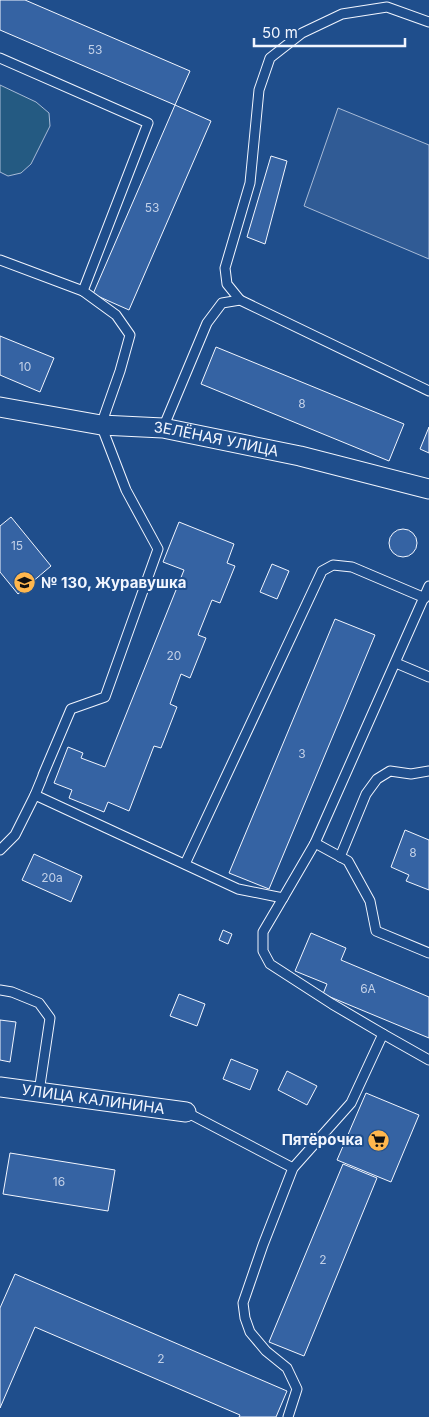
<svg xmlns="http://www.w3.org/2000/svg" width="429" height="1417" viewBox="0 0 429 1417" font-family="Inter,sans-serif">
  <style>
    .green { fill: #245a82; stroke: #a8bbd7 }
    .parking { fill: #305b95; stroke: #a8bbd7 }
    .building { fill: #3563a3; stroke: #f2f6ff }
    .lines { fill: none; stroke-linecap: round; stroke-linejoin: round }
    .lane-casing { stroke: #f2f6ff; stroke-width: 11 }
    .street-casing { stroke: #f2f6ff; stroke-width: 21 }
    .lane { stroke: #1f4e8c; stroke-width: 9 }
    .street { stroke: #1f4e8c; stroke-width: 19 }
    .labels { text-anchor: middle; stroke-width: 4; stroke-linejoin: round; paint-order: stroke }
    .number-label { font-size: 12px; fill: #c3d1e8 }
    .street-label { font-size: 15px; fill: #f2f6ff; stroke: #1f4e8c }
    .poi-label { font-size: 15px; font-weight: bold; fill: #f2f6ff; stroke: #1f4e8c; text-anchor: start }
  </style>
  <rect width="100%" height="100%" fill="#1f4e8c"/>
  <path class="green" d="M0 85 36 102 49 113 50 126 31 164 21 173 8 176 0 172Z"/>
  <path class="parking" d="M338 108 429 145V259L304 206Z"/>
  <g class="building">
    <path d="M0 0H25L190 71 175 105 0 30Z"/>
    <path d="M175 105 211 121 129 310 93 294Z"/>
    <path d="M271 156 287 161 265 244 247 237Z"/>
    <path d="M0 336 54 358 40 392 0 375Z"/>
    <path d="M216 347 404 424 389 461 201 384Z"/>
    <path d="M429 427V453L420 449Z"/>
    <path d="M11 517 51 566 18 594 0 572V526Z"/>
    <path d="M179 522 234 544 227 563 235 566 220 603 212 600 198 635 206 638 190 678 181 674 170 704 177 707 161 748 154 746 129 811 108 802 104 812 69 798 72 790 54 783 68 747 83 753 81 758 105 767 184 570 163 562Z"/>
    <circle cx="403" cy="543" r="14"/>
    <path d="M272 564 289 571 277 599 260 592Z"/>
    <path d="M335 619 375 635 269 889 229 873Z"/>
    <path d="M405 830 429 840V890L406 881 409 875 391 867Z"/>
    <path d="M34 854 82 876 71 902 22 880Z"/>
    <path d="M223 930 232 934 228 944 219 940Z"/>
    <path d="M311 933 346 948 341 960 429 997V1038L323 994 327 984 295 971Z"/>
    <path d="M179 994 205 1004 197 1026 170 1016Z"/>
    <path d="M0 1020 16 1022 10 1062 0 1060Z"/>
    <path d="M231 1059 258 1070 250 1090 223 1079Z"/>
    <path d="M287 1071 317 1086 307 1105 278 1090Z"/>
    <path d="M366 1093 419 1115 391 1182 337 1160Z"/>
    <path d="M10 1153 115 1170 108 1211 3 1194Z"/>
    <path d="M343 1164 377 1178 304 1356 269 1342Z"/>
    <path d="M15 1274 287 1391 276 1417H239L240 1415 35 1327 0 1408V1308Z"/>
  </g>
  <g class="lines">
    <defs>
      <g id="lane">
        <path d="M0 58 148 123 83 291 116 315 130 335 120 371 101 425 126 490 158 549 105 697 71 709 43 775"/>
        <path d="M0 260 83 291"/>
        <path d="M240 300 227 284 225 268 250 183 259 90 270 58 302 33 342 14 387 7 429 22"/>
        <path d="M163 428 207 323 222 303 240 300 429 391"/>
        <path d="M429 586 315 843 348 861 370 901 376 931 429 953"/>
        <path d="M396 663 429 677"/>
        <path d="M35 795 42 778"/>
        <path d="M0 850 15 835 35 795 238 889 283 898 315 843"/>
        <path d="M340 857 366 794 377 779 390 771 411 774 429 771"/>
        <path d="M185 864 322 571 333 565 352 567 425 598"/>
        <path d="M283 898 263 932V951L270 964 332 1004 383 1034"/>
        <path d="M0 990 12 992 39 1003 50 1018 39 1092"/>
        <path d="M186 1112 293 1168"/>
        <path d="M288 1417 297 1389 287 1368 266 1351 250 1332 245 1318 243 1303 263 1245 293 1168 351 1103 383 1034 429 1060"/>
      </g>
      <g id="street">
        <path id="s1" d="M0 407 101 425 163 428 300 456 429 489"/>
        <path id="s2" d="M0 1087 186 1112"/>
      </g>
    </defs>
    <use href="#lane" class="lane-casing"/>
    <use href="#street" class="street-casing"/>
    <use href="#lane" class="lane"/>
    <use href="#street" class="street"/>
  </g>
  <defs>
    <symbol id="school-disc" viewBox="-11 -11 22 22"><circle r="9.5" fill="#ffb74d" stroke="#1f4e8c"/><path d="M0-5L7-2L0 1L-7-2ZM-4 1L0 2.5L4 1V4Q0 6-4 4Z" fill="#111"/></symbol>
    <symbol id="supermarket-disc" viewBox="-11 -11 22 22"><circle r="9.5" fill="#ffb74d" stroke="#1f4e8c"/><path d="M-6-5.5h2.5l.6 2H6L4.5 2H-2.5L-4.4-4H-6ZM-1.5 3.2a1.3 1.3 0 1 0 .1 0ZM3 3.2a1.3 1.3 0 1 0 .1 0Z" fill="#111"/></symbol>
  </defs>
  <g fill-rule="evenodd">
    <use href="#school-disc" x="12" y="570" width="25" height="25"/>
    <use href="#supermarket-disc" x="366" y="1128" width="25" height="25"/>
  </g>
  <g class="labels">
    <g class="number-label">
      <text x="95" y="54">53</text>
      <text x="152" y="212">53</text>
      <text x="25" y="371">10</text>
      <text x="302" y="408">8</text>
      <text x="17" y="550">15</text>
      <text x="174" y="660">20</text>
      <text x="302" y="758">3</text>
      <text x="413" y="857">8</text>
      <text x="52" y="882">20а</text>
      <text x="368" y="993">6А</text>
      <text x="59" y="1186">16</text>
      <text x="323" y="1264">2</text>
      <text x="161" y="1363">2</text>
    </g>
    <g class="street-label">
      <text dy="5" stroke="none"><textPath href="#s1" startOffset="219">ЗЕЛЁНАЯ УЛИЦА</textPath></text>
      <text dy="5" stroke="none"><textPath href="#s2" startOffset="94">УЛИЦА КАЛИНИНА</textPath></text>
    </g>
    <g class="poi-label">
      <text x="41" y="588">№ 130, Журавушка</text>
      <text x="363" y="1145" text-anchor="end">Пятёрочка</text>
    </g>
  </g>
  <path d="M254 38v8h151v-8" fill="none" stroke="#f2f6ff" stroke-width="2.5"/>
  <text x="262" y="38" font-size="15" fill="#f2f6ff" stroke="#1f4e8c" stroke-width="4" paint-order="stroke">50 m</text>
</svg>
